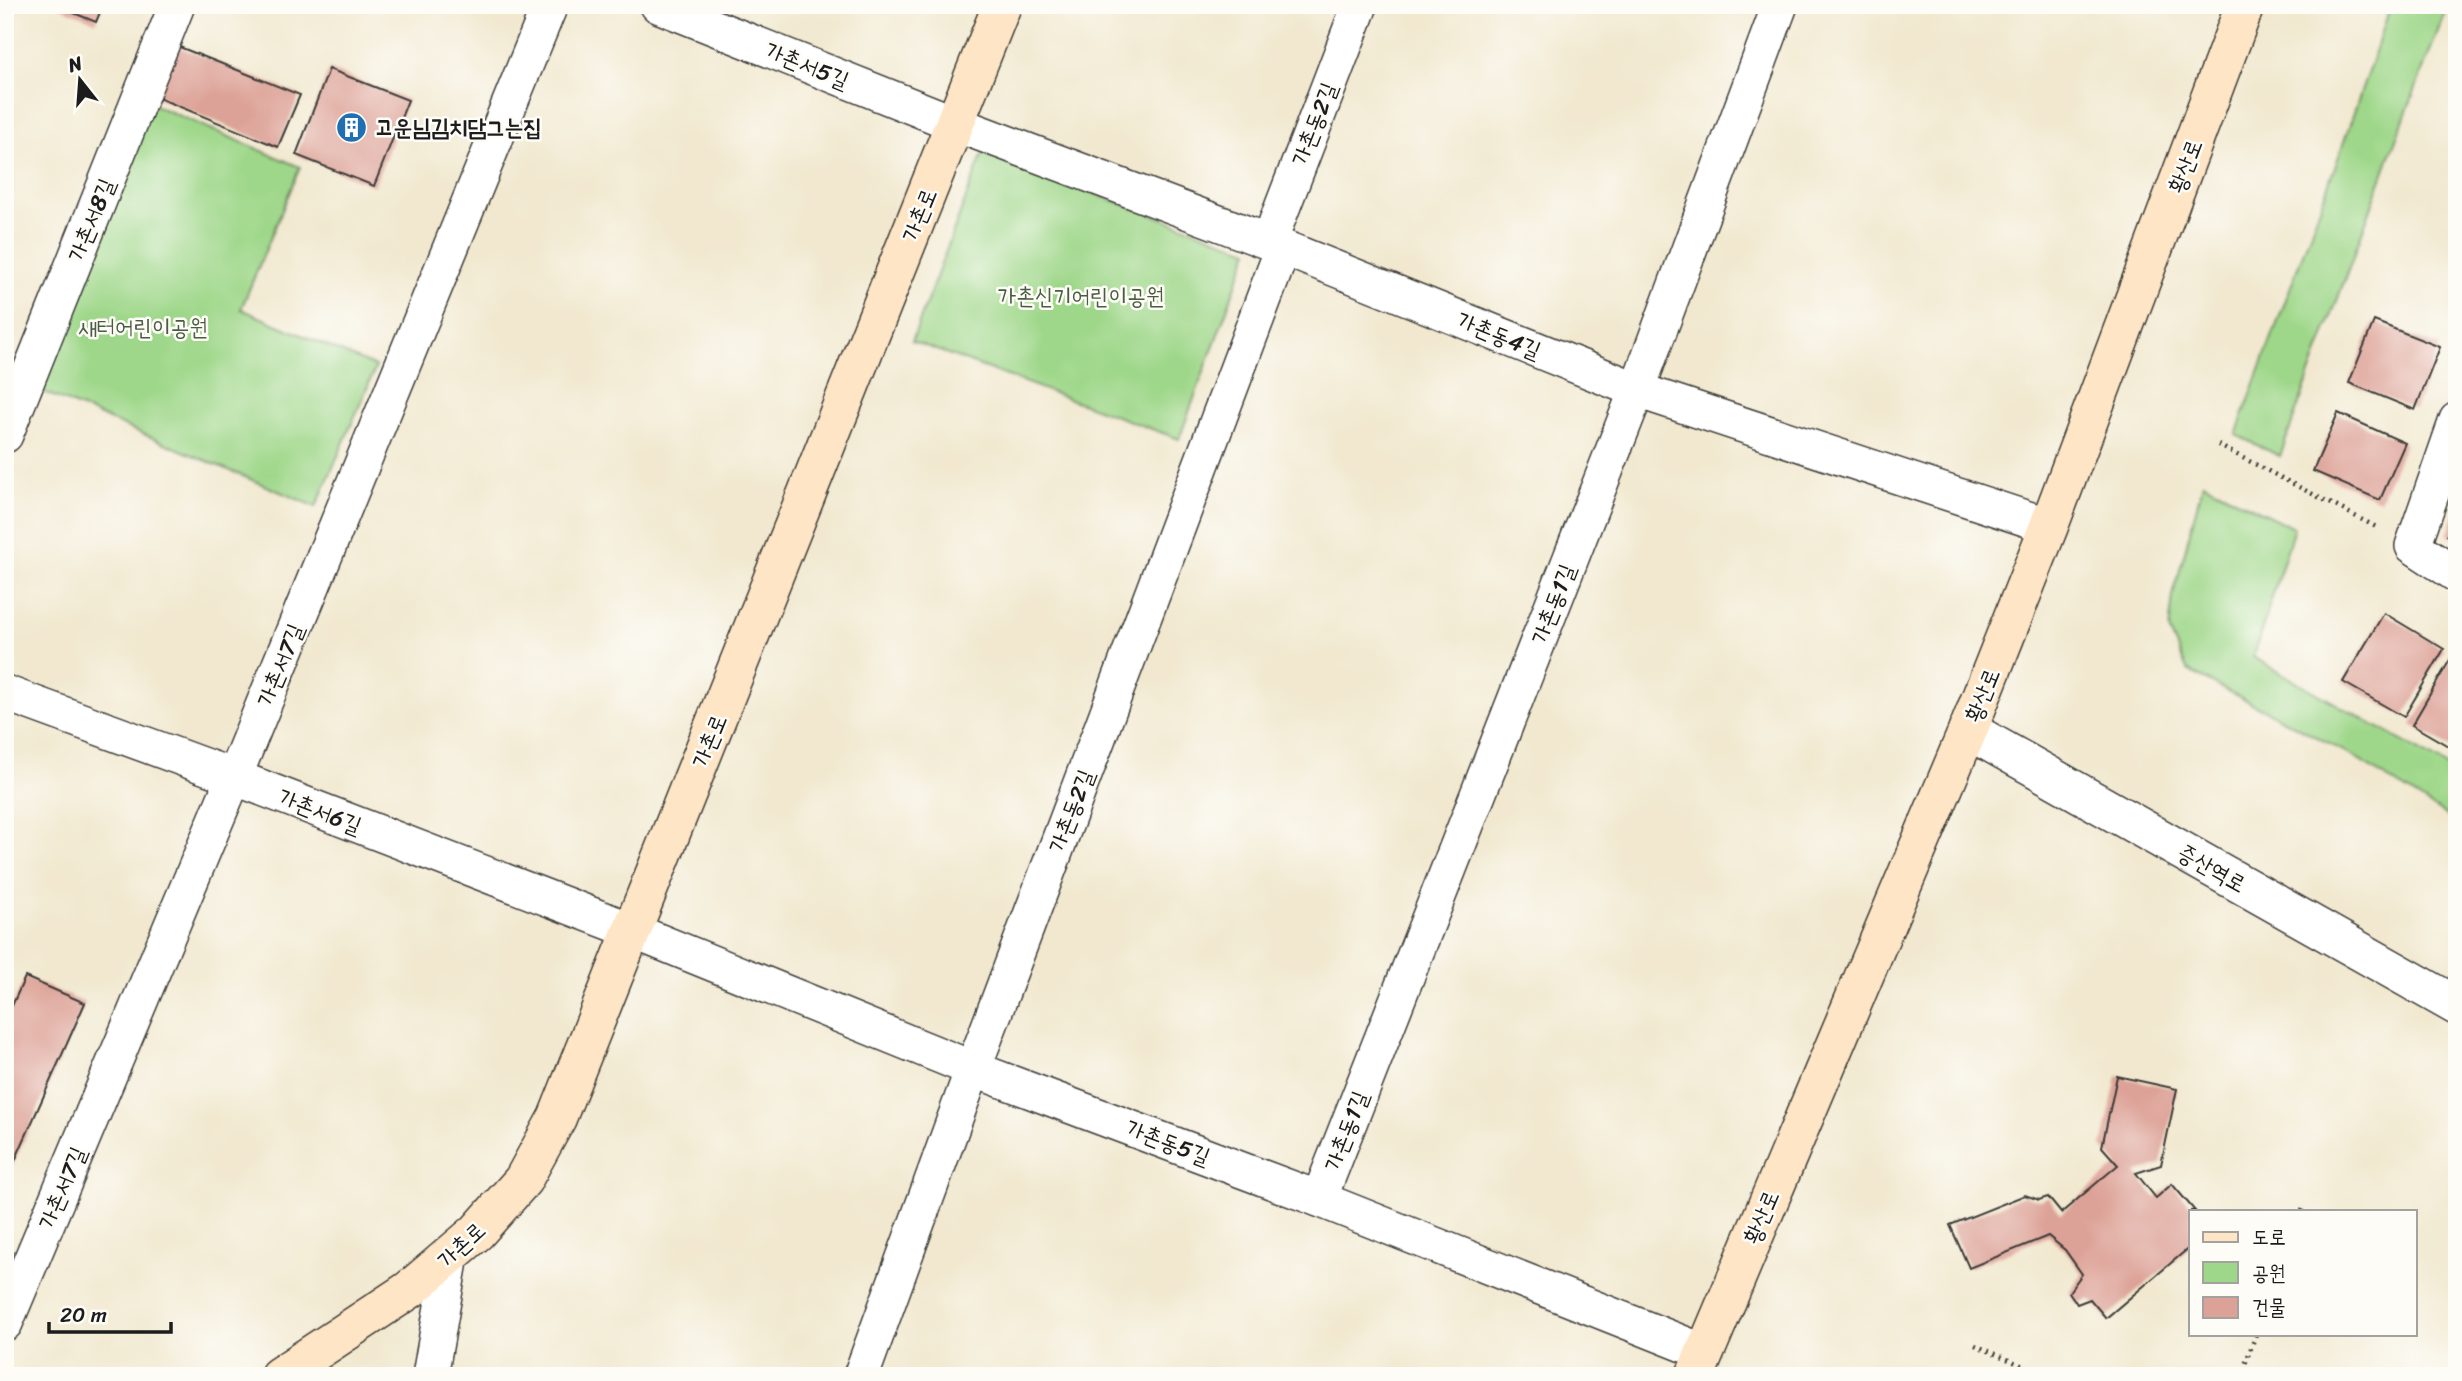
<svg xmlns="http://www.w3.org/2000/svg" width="2462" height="1381" viewBox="0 0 2462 1381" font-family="Sriracha,'Poor Story',sans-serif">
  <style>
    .green { fill: #9ed789; stroke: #5d7a52; stroke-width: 2 }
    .building { fill: #dda297 }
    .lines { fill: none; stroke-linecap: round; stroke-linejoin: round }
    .minor-casing { stroke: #3c3b37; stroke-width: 38 }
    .tertiary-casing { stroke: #3c3b37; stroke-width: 41 }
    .secondary-casing { stroke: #3c3b37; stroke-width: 41 }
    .path { stroke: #3c3b37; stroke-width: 4.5; stroke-dasharray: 2 5; stroke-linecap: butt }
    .minor { stroke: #fff; stroke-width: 35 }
    .tertiary { stroke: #fff; stroke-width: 38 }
    .secondary { stroke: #fee5c5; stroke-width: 38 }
    .labels { text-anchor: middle; stroke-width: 5; stroke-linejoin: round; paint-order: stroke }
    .street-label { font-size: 23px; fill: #1c1c1c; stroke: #fdfcf7 }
    .poi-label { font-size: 23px; font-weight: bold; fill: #1c1c1c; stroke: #fdfcf7; text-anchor: start }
    .park-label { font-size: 23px; fill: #4a5d42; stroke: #fdfcf7 }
  </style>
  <rect width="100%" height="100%" fill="#fdfcf7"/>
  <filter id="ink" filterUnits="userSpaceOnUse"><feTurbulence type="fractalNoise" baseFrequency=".0143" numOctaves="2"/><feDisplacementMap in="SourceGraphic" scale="14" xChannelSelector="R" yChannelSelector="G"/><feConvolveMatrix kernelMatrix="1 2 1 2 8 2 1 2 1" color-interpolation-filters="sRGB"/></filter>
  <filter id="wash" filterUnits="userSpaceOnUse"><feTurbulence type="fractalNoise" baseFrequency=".00686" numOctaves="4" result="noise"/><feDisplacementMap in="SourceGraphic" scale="28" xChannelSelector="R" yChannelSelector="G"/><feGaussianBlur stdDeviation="1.57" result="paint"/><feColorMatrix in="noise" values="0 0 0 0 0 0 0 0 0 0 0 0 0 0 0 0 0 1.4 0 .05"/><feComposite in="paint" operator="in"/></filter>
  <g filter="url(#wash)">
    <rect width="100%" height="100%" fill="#f1e8cf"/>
    <g class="green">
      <path d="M2391 5H2448L2397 137 2280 456 2236 435 2340 153Z"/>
      <path d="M135 97 300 167 241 309 376 367 316 507 15 380Z"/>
      <path d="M983 153 1249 250 1179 439 912 341Z"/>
      <path d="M2203 483 2294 528 2253 657 2457 772V822L2344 751 2187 670 2169 630 2173 596Z"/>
    </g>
    <g id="blocks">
      <g class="building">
        <path d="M54 5H103L96 22Z"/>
        <path d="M177 46 300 95 278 147 156 97Z"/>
        <path d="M329 69 408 100 374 186 296 155Z"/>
        <path d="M2374 321 2440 347 2415 410 2349 383Z"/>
        <path d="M2338 413 2405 443 2380 500 2313 471Z"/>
        <path d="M2457 507V538L2447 535Z"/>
        <path d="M2384 613 2444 649 2404 717 2343 682Z"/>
        <path d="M2454 653 2457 654V751L2412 725Z"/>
        <path d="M25 977 85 1003 5 1183V1021Z"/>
        <path d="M2117 1076 2177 1089 2161 1165 2136 1173 2156 1198 2172 1184 2195 1211H2191V1246L2106 1318 2090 1299 2077 1304 2069 1292 2082 1274 2065 1250 2048 1236 1969 1268 1950 1225 2025 1195 2039 1200 2048 1197 2061 1213 2118 1165 2102 1147Z"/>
      </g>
    </g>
  </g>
  <g filter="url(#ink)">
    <use href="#blocks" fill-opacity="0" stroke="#3c3b37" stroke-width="2"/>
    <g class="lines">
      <defs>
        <g id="minor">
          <path d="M658 5 956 124 1269 242 1637 390 2049 526"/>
          <path d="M1269 242 1360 5"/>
          <path d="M2457 420 2413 546 2457 575"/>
          <path d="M5 435 177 5"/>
          <path d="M5 693 234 777 633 931 973 1069 1319 1199 1704 1352"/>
          <path d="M1319 1199 1637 390 1780 5"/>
          <path d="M5 1323 234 777 550 5"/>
          <path d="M430 1376 451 1255"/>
          <path d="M861 1376 973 1069 1283 248"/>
        </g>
        <path id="tertiary" d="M1968 730 2457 1006"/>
        <g id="secondary">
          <path d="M279 1376 409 1290 477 1232 523 1180 557 1118 1002 5"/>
          <path d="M1695 1376 1968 730 2049 526 2245 5"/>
        </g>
      </defs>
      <use href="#minor" class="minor-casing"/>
      <use href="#tertiary" class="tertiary-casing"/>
      <use href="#secondary" class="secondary-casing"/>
      <g class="path">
        <path d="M2218 445 2378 528"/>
        <path d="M2302 1211 2304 1206"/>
        <path d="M1975 1345 2046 1376"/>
        <path d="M2241 1376 2256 1334"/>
      </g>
      <use href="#minor" class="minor"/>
      <use href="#tertiary" class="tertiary"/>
      <use href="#secondary" class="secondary"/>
    </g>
  </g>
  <defs>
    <symbol id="building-disc" viewBox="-11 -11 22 22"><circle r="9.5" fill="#1f6fb2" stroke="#fdfcf7"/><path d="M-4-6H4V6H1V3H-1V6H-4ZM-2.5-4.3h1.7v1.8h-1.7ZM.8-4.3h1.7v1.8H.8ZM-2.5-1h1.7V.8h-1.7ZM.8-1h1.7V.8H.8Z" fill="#fff"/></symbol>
  </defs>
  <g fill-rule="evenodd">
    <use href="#building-disc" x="334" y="110" width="35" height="35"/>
  </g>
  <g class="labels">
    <g class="street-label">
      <text transform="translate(807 65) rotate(22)" y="8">가촌서5길</text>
      <text transform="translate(1314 124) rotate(-69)" y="8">가촌동2길</text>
      <text transform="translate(2185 166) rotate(-69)" y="8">황산로</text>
      <text transform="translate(919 215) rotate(-68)" y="8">가촌로</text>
      <text transform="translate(91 220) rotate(-68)" y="8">가촌서8길</text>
      <text transform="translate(1499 335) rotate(22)" y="8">가촌동4길</text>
      <text transform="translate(1553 604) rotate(-69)" y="8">가촌동1길</text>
      <text transform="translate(280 665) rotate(-68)" y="8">가촌서7길</text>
      <text transform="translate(1982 695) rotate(-68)" y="8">황산로</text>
      <text transform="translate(709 741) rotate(-68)" y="8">가촌로</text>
      <text transform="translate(320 811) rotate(21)" y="8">가촌서6길</text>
      <text transform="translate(1071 811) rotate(-69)" y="8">가촌동2길</text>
      <text transform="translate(2212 868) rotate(29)" y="8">증산역로</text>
      <text transform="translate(1346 1131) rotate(-69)" y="8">가촌동1길</text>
      <text transform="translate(1168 1142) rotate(21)" y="8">가촌동5길</text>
      <text transform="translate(62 1188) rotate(-67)" y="8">가촌서7길</text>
      <text transform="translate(1761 1217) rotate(-67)" y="8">황산로</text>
      <text transform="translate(461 1245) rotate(-43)" y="8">가촌로</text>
    </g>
    <g class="poi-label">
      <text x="375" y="135">고운님김치담그는집</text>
    </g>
    <g class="park-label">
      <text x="1081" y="304">가촌신기어린이공원</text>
      <text x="143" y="335">새터어린이공원</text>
    </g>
  </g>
  <rect width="2462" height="1381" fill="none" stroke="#fdfcf7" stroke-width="28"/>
  <rect x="2189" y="1210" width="228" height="126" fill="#fdfcf7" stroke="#a3a29f" stroke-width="2"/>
  <rect x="2203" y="1232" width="35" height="10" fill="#fee5c5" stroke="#a3a29f" stroke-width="2"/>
  <text x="2252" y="1244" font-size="21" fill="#1c1c1c">도로</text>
  <rect x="2203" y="1262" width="35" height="21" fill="#9ed789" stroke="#a3a29f" stroke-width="2"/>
  <text x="2252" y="1280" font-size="21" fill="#1c1c1c">공원</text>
  <rect x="2203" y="1297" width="35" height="21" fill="#dda297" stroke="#a3a29f" stroke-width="2"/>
  <text x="2252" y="1314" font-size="21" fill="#1c1c1c">건물</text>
  <g transform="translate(80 80) rotate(343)" stroke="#fdfcf7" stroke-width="5" paint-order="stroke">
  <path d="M0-5L12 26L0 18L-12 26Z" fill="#1c1c1c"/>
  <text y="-10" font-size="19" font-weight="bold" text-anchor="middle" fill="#1c1c1c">N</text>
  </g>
  <path d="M49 1322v10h122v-10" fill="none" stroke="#1c1c1c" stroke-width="3.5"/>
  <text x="60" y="1322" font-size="21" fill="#1c1c1c" stroke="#fdfcf7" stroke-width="5" paint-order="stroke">20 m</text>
</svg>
